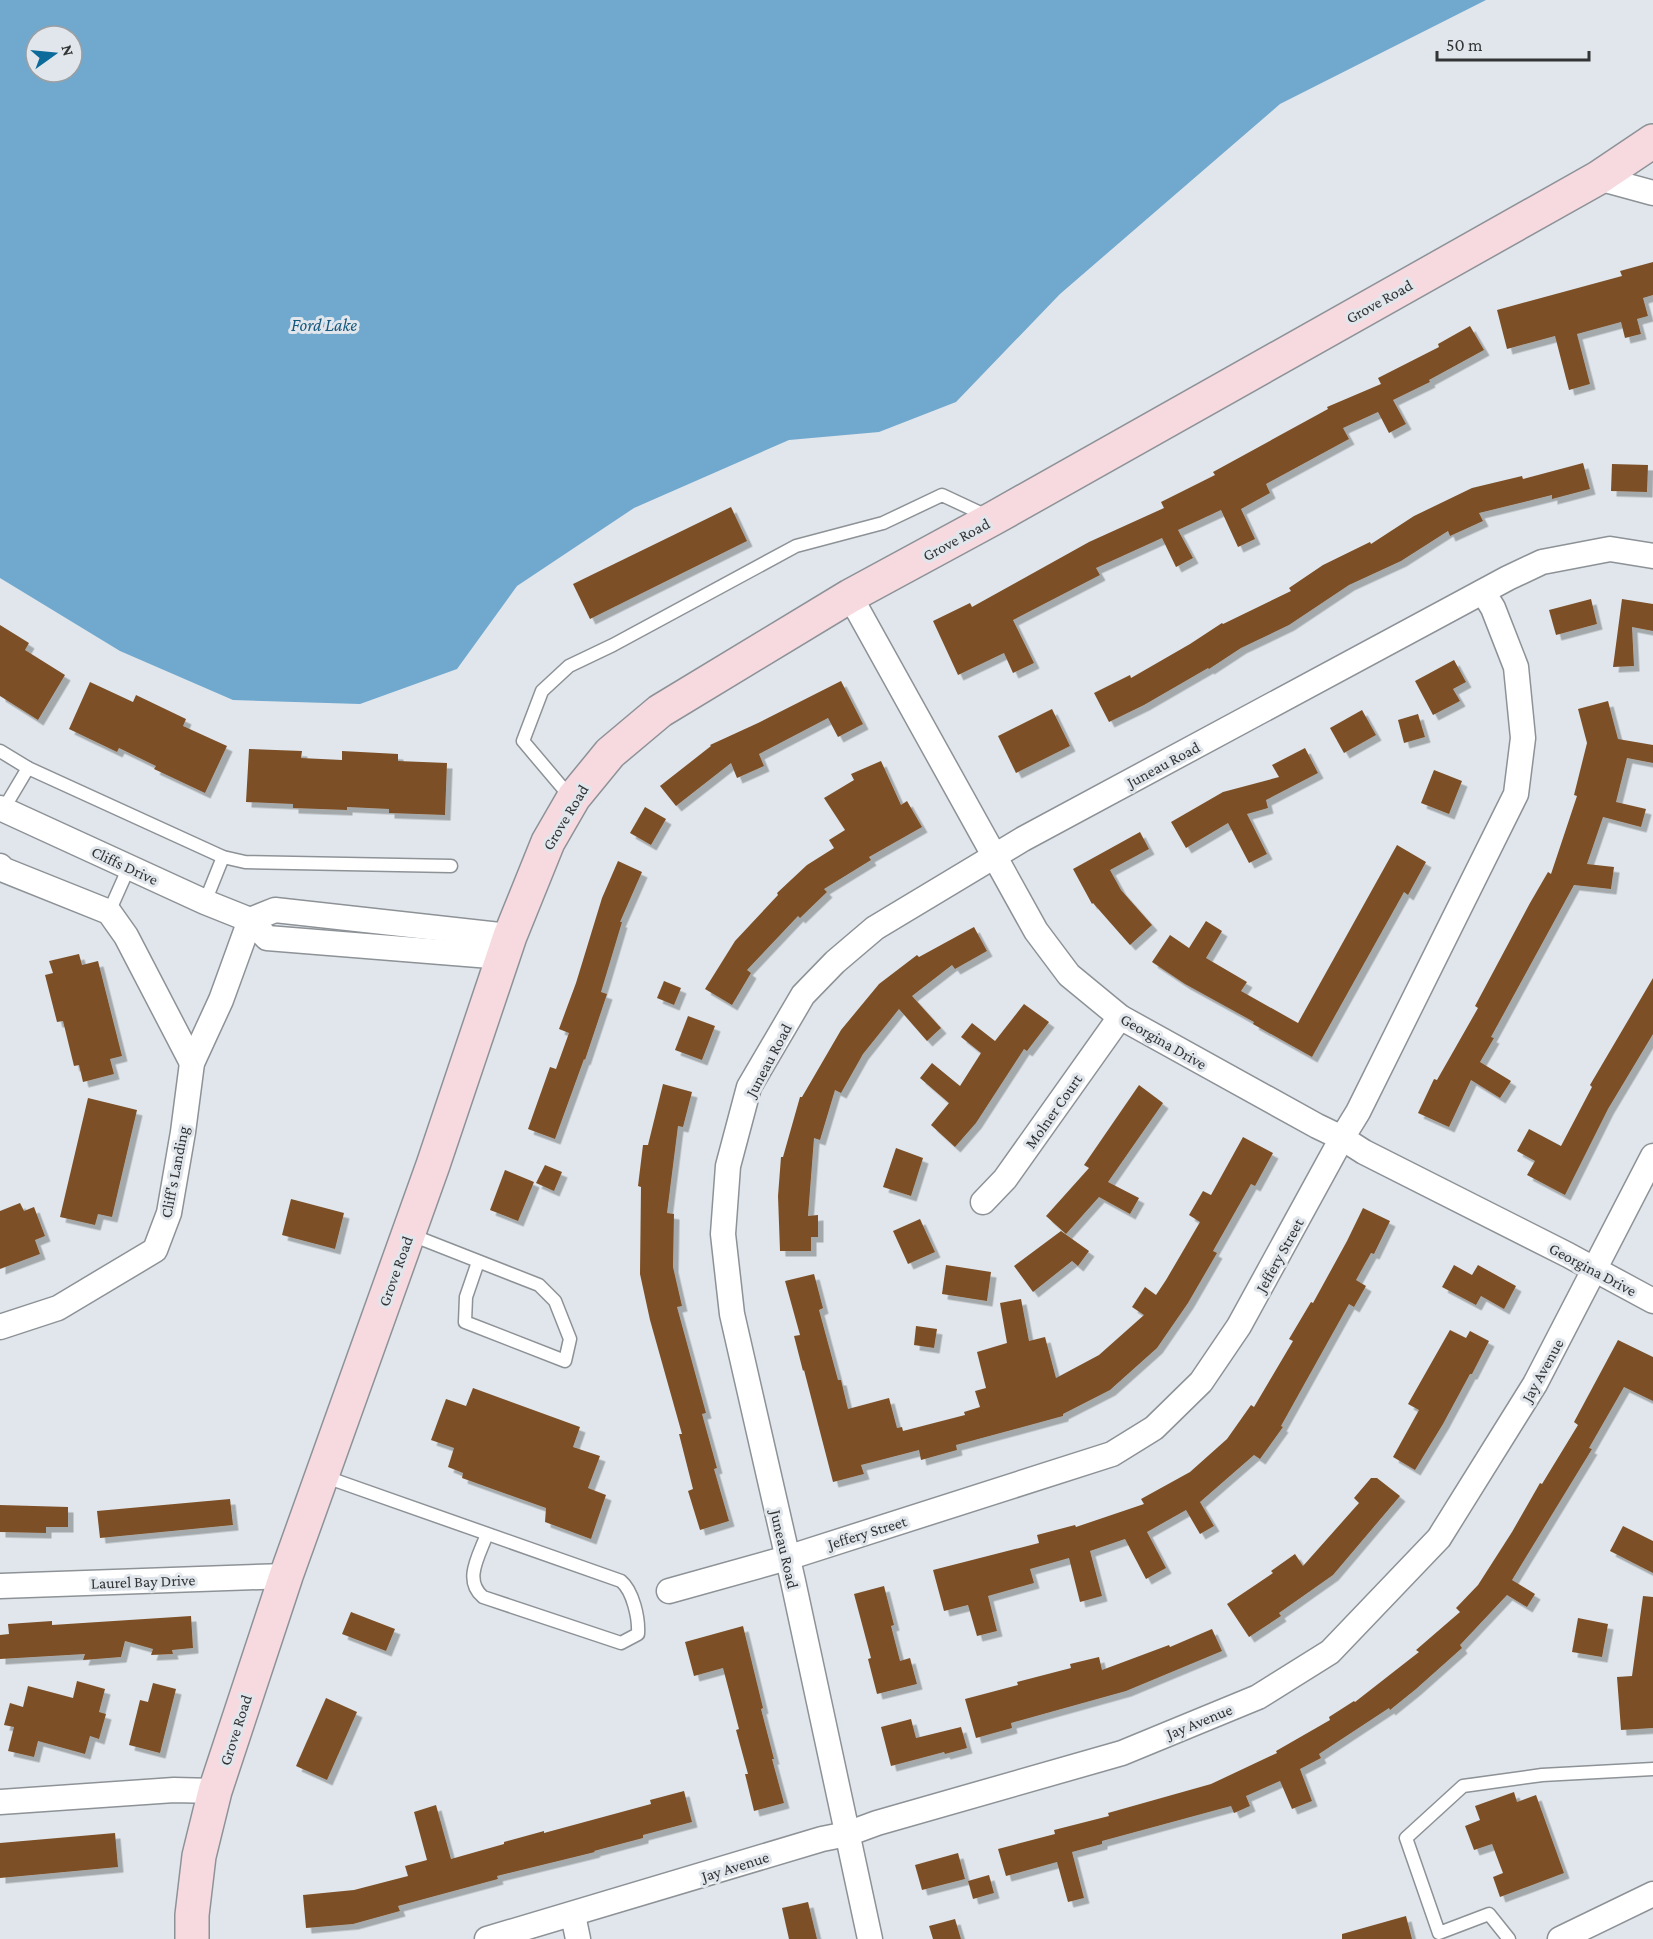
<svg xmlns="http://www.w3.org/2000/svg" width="1653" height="1939" viewBox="0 0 1653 1939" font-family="'Crimson Pro',serif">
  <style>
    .water { fill: #71a8ce; fill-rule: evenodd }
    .building { fill: #7c5028; filter: url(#shadow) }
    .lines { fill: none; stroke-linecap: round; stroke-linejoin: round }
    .service-casing { stroke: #8d9297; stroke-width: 15 }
    .minor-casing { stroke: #8d9297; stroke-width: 27 }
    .secondary-casing { stroke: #8d9297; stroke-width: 36 }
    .service { stroke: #fff; stroke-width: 12 }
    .minor { stroke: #fff; stroke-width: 24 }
    .secondary { stroke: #f7dae0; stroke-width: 33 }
    .labels { text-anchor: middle; stroke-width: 6; stroke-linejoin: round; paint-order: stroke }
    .street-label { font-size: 16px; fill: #323436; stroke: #e0e6eb }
    .water-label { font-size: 18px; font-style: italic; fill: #16587e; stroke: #e0e6eb }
  </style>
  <defs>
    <filter id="shadow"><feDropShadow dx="5.5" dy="5.5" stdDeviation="0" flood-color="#0004"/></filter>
  </defs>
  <rect width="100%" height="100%" fill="#e0e6eb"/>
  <path class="water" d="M0 0H1486L1280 104 1060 294 956 402 879 432 789 440 634 508 517 586 457 669 360 704 233 700 120 651 0 578ZM36 36H72V72H36Z"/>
  <g class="building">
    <path d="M1653 262V295L1643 298 1648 316 1637 319 1641 334 1625 338 1621 322 1577 334 1590 384 1569 390 1555 336 1507 349 1497 310 1622 276 1620 271Z"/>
    <path d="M1470 326 1484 350 1429 380 1430 382 1393 400 1406 424 1389 433 1378 412 1343 428 1349 439 1266 484 1270 493 1241 509 1255 539 1238 547 1221 510 1178 530 1193 558 1176 567 1162 538 1096 568 1100 575 1013 620 1034 663 1013 673 1004 653 958 675 933 621 970 603 972 607 1089 542 1164 508 1161 502 1215 475 1213 472 1328 409 1327 407 1381 384 1378 378 1439 347 1438 344Z"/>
    <path d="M1583 463 1590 489 1552 499V495L1479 513 1483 521 1450 536 1448 531 1401 561 1349 585 1289 625 1241 648 1209 669 1208 668 1144 705 1109 722 1094 693 1130 675 1131 678 1190 644 1222 623 1223 624 1291 591 1289 588 1323 565 1370 542 1371 544 1414 516 1472 488 1522 476 1523 479Z"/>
    <path d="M1612 464 1648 465 1647 492 1611 491Z"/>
    <path d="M731 507 747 541 590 619 573 584Z"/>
    <path d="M1591 599 1597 624 1556 635 1549 610Z"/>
    <path d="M1622 599 1653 604V631L1632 627 1634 666 1613 667Z"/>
    <path d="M0 625 29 643 25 650 65 675 38 720 0 696Z"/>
    <path d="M1454 660 1466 682 1453 689 1460 701 1433 715 1415 681Z"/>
    <path d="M841 681 863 724 838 737 828 718 759 754 764 766 737 778 731 763 676 806 660 786 711 746 710 745 758 723Z"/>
    <path d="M90 682 133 702 136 695 186 719 183 726 227 746 205 793 154 769 156 766 119 748 117 752 69 729Z"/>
    <path d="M1608 701 1618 739 1653 745V763L1627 758 1616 802 1646 809 1641 827 1603 817 1587 864 1614 867 1611 889 1574 885 1491 1037 1494 1038 1480 1062 1511 1081 1500 1098 1471 1080 1449 1127 1418 1113 1434 1079 1437 1080 1478 1008 1475 1006 1530 903 1548 872 1551 874 1577 796 1574 795 1587 743 1578 709Z"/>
    <path d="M1052 709 1070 746 1016 773 998 736Z"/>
    <path d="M1362 710 1376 735 1344 753 1330 728Z"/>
    <path d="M1418 714 1425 737 1404 743 1398 720Z"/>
    <path d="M1305 748 1318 773 1266 800 1268 808 1247 814 1267 854 1249 863 1228 823 1186 848 1171 822 1223 792 1279 777 1272 765Z"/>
    <path d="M249 749 302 751 301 758 342 760V751L398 754V761L447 763 445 815 389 813V809L347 807V810L293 808V804L246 802Z"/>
    <path d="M881 761 901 805 907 801 922 827 869 857 871 860 824 889 827 892 800 918 798 916 747 970 751 973 732 1005 705 989 735 941 778 895 777 893 807 865 834 848 829 840 845 830 824 798 854 780 851 774Z"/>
    <path d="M1434 770 1462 781 1449 814 1421 803Z"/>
    <path d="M645 807 666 819 651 845 630 833Z"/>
    <path d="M1140 832 1149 849 1110 870 1121 890 1152 925 1130 945 1093 903 1092 904 1073 869Z"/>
    <path d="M1397 845 1426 862 1408 895 1404 892 1312 1057 1253 1024 1254 1022 1185 984 1152 962 1170 935 1189 948 1206 921 1222 931 1206 958 1247 982 1241 991 1298 1023Z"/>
    <path d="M618 861 642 872 620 922H622L601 992 607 994 585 1060 584 1059 555 1139 528 1129 550 1067 556 1069 569 1033 559 1029 576 983 602 898Z"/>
    <path d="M974 927 987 951 955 969 952 965 912 996 941 1028 927 1041 899 1009 863 1054 841 1093 835 1090 820 1140 814 1138 808 1216 818 1215V1237H811V1251H780L778 1196 781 1157H783L800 1097H802L841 1030 879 984 917 955 919 957Z"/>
    <path d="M79 954 82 965 98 961 122 1056 110 1059 114 1074 83 1082 79 1065 74 1066 63 1021 57 1022 45 975 53 973 49 961Z"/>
    <path d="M1653 978V1034L1608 1109 1565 1195 1527 1175 1535 1161 1517 1151 1529 1129 1561 1146 1592 1087 1590 1085Z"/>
    <path d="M664 981 681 988 674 1005 657 998Z"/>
    <path d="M1024 1004 1049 1022 1027 1051 1024 1049 976 1123 955 1147 931 1125 949 1103 920 1078 932 1063 960 1086 981 1053 961 1037 972 1023 995 1041Z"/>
    <path d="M688 1016 715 1026 702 1060 675 1050Z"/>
    <path d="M663 1084 692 1092 683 1127 678 1126 667 1213 674 1214 673 1267 682 1306 677 1307 706 1413 702 1414 717 1468 714 1469 729 1521 700 1530 688 1491 693 1489 679 1434H682L650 1320 640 1274 641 1187 638 1186 643 1145H648Z"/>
    <path d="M1139 1085 1163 1103 1108 1182 1139 1198 1130 1214 1099 1197 1066 1234 1046 1216 1089 1168 1084 1165Z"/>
    <path d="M88 1098 137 1110 112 1217 98 1214 95 1225 60 1217Z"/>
    <path d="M1243 1137 1273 1153 1255 1186 1251 1184 1213 1251 1217 1253 1188 1303 1157 1348 1110 1390 1063 1414V1416L956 1445 957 1450 921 1460 919 1450 861 1465 864 1474 833 1482 804 1370 803 1371 794 1336 800 1335 785 1281 814 1274 823 1308 819 1310 838 1380H841L848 1409 889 1398 897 1428 902 1427 903 1431 965 1415 964 1412 980 1407 975 1391 986 1388 977 1352 1007 1343 1000 1303 1021 1299 1029 1341 1045 1337 1056 1378 1099 1355 1144 1315 1132 1307 1145 1287 1156 1295 1166 1280 1200 1222 1189 1215 1203 1191 1211 1195Z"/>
    <path d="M896 1148 923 1158 911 1196 883 1187Z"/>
    <path d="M545 1165 562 1172 554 1191 536 1183Z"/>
    <path d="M505 1170 534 1182 518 1221 490 1210Z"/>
    <path d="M291 1199 344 1213 335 1249 282 1235Z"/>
    <path d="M20 1203 24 1211 34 1207 45 1236 35 1240 40 1254 0 1269V1211Z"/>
    <path d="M1363 1208 1390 1221 1374 1254 1371 1253 1356 1280 1366 1286 1354 1307 1349 1304 1281 1426 1283 1427 1260 1459 1254 1455 1200 1502 1214 1526 1200 1534 1186 1510 1147 1532 1166 1568 1146 1579 1125 1539 1090 1551 1102 1596 1080 1602 1069 1558 1030 1569 1034 1583 988 1596 997 1631 977 1636 968 1605 944 1611 933 1570 1039 1543 1037 1535 1075 1525 1076 1527 1144 1504 1141 1499 1190 1472 1227 1439 1251 1405 1254 1407 1293 1341 1289 1339 1311 1302 1313 1303 1347 1241Z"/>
    <path d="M920 1219 935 1252 908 1264 893 1231Z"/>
    <path d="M1061 1231 1089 1251 1078 1266 1072 1261 1033 1292 1014 1266Z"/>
    <path d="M946 1265 991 1272 987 1301 942 1294Z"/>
    <path d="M1454 1265 1472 1275 1478 1265 1516 1286 1504 1309 1481 1296 1476 1305 1442 1287Z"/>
    <path d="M916 1326 937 1329 934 1348 914 1345Z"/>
    <path d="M1450 1330 1466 1338 1470 1331 1489 1341 1472 1374H1470L1443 1424 1415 1470 1393 1457 1419 1410 1408 1404Z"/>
    <path d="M1618 1340 1653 1357V1401L1624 1387 1589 1448 1592 1449 1512 1580 1535 1594 1527 1607 1507 1595 1460 1645 1462 1648 1416 1689 1390 1710 1389 1708 1319 1754 1321 1758 1300 1769 1312 1801 1292 1809 1280 1781 1246 1796 1250 1806 1234 1813 1231 1806 1102 1841V1844L1072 1852 1084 1898 1068 1902 1057 1862 1006 1876 998 1849 1055 1834 1054 1830 1109 1816 1108 1813 1211 1784 1277 1753 1276 1751 1330 1720 1329 1717 1354 1701 1355 1702 1419 1652 1416 1650 1460 1612 1456 1608 1478 1585 1512 1532 1540 1483 1542 1484 1578 1425 1574 1422Z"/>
    <path d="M473 1388 580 1427 573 1447 600 1456 588 1488 606 1495 591 1539 545 1522 546 1508 462 1478 463 1473 448 1467 454 1448 431 1440 446 1399 466 1406Z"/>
    <path d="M1371 1478H1377L1400 1496 1333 1575 1279 1613 1281 1616 1249 1637 1227 1604 1273 1573 1271 1571 1295 1554 1303 1566 1359 1503 1354 1498Z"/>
    <path d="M230 1499 233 1525 100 1538 97 1511Z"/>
    <path d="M0 1505 68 1507V1527H46V1533L0 1532Z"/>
    <path d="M1623 1526 1653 1541V1573L1610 1551Z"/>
    <path d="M884 1586 894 1625 891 1626 900 1661 910 1658 917 1684 877 1694 868 1659 871 1658 854 1594Z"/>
    <path d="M1643 1596 1653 1597V1728L1621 1730 1617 1677 1632 1676Z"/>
    <path d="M351 1612 395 1629 386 1651 342 1634Z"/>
    <path d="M191 1616 193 1648 172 1650 173 1654 151 1655 153 1649 125 1641 121 1657 83 1660 85 1654 0 1659V1635L9 1634 8 1624 52 1621V1625Z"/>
    <path d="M1578 1618 1608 1624 1602 1657 1572 1652Z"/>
    <path d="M743 1626 763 1708 761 1709 774 1759H772L784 1803 754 1811 745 1774H748L736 1730 739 1729 723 1668 694 1676 685 1642Z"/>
    <path d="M1212 1629 1222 1651 1126 1691 1011 1723 1012 1728 976 1738 965 1699 1018 1685 1017 1682 1071 1668 1070 1664 1099 1657 1102 1670 1169 1645 1170 1647Z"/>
    <path d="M77 1681 105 1689 99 1712 106 1714 99 1739 90 1736 85 1754 38 1741 34 1757 8 1751 14 1727 4 1725 10 1703 23 1707 28 1686 73 1698Z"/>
    <path d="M153 1683 176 1689 160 1753 129 1745 140 1700 148 1702Z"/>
    <path d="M326 1698 357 1712 327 1780 296 1766Z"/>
    <path d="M911 1719 916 1738 961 1727 967 1748 945 1754 944 1752 891 1766 881 1727Z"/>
    <path d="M684 1791 692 1822 643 1835V1838L594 1851 595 1852 497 1876 498 1879 398 1906 400 1911 353 1924 306 1928 303 1895 354 1890 408 1876 405 1866 427 1860 414 1812 436 1805 451 1859 504 1844V1842L544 1831V1833L651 1804 650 1800Z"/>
    <path d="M1514 1792 1517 1802 1536 1795 1564 1873 1500 1897 1493 1877 1503 1873 1492 1844 1474 1850 1465 1826 1480 1820 1475 1806Z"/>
    <path d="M115 1833 118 1867 0 1878V1843Z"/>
    <path d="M958 1853 965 1879 922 1890 915 1865Z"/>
    <path d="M989 1875 994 1893 973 1899 968 1881Z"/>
    <path d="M808 1902 817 1939H789L782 1908Z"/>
    <path d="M1406 1916 1412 1939H1342V1934Z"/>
    <path d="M955 1919 961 1939H933L929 1926Z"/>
  </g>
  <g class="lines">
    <defs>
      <g id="service">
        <path d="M0 751 28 768 223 857 245 862 451 866"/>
        <path d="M572 799 523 741 542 691 569 666 613 645 796 546 883 523 942 495 987 516"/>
        <path d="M3 810 28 768"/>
        <path d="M205 902 223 857"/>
        <path d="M109 912 129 867"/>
        <path d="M409 1234 539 1285 555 1301 570 1339 565 1361 465 1322 466 1297 478 1262"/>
        <path d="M323 1476 621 1581C633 1591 639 1618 638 1634L621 1643 483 1597C463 1580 479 1556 487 1534"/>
        <path d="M1509 1939 1489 1914 1439 1933 1406 1838 1463 1786 1542 1775 1653 1769"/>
      </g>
      <g id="minor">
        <path d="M1598 178 1653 193"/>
        <path d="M850 596 1036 931 1069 975 1120 1017 1317 1126 1342 1138 1364 1152 1568 1255 1653 1301"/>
        <path d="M0 808 205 902 250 920 267 938 503 957"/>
        <path d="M0 866 4 870 109 912 126 936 192 1063"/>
        <path d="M250 920 275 910 510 936"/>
        <path d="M983 1202 1005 1179 1120 1017"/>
        <path d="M0 1327 58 1308 155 1250 169 1213 183 1132 192 1063 221 1000 250 920"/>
        <path d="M0 1586 286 1576"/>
        <path d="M669 1591 787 1558 1112 1454 1154 1428 1201 1382 1239 1326 1342 1138 1358 1112 1516 794 1523 738 1516 667 1493 608 1483 592"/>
        <path d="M0 1802 174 1790 215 1791"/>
        <path d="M573 1915 578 1939"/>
        <path d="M487 1939 822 1839 847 1834 877 1823 1122 1753 1258 1697 1330 1652 1439 1538 1535 1384 1653 1156"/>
        <path d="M870 1939 793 1581 732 1314 723 1234 728 1166 749 1087 803 995 835 962 875 928 1023 839 1508 578 1542 562 1610 549 1653 556"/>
        <path d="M1560 1939 1653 1894"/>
      </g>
      <path id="secondary" d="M192 1939V1915L199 1856 215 1791 286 1576 433 1165 510 936 548 842 574 797 610 753 660 711 850 596 994 518 1598 178 1653 141"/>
    </defs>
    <use href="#service" class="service-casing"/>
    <use href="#minor" class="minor-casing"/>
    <use href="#secondary" class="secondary-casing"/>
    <use href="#service" class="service"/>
    <use href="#minor" class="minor"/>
    <use href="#secondary" class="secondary"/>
  </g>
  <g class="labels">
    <g class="street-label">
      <text transform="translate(1379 301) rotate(-29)" y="6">Grove Road</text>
      <text transform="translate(956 539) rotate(-28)" y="6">Grove Road</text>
      <text transform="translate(1163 764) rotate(-28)" y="6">Juneau Road</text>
      <text transform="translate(565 817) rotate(-59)" y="6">Grove Road</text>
      <text transform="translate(125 865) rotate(25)" y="6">Cliffs Drive</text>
      <text transform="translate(1164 1041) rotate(30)" y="6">Georgina Drive</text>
      <text transform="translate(768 1060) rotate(-62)" y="6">Juneau Road</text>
      <text transform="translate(1053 1111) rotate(-55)" y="6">Molner Court</text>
      <text transform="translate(174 1172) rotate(-79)" y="6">Cliff's Landing</text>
      <text transform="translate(1279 1255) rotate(-61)" y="6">Jeffery Street</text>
      <text transform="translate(1593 1269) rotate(28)" y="6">Georgina Drive</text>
      <text transform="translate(395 1271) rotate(-70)" y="6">Grove Road</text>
      <text transform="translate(1542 1370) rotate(-61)" y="6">Jay Avenue</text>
      <text transform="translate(867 1532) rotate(-17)" y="6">Jeffery Street</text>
      <text transform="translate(785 1549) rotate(77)" y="6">Juneau Road</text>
      <text transform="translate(143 1581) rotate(-2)" y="6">Laurel Bay Drive</text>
      <text transform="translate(1199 1721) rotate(-22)" y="6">Jay Avenue</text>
      <text transform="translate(235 1730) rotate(-72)" y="6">Grove Road</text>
      <text transform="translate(735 1866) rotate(-17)" y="6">Jay Avenue</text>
    </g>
    <g class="water-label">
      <text x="324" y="331">Ford Lake</text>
    </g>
  </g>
  <g transform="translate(54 54) rotate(75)"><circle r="28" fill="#e0e6eb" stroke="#9a9fa3" stroke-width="1.5"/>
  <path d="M0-4.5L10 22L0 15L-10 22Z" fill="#0c6b9a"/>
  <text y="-9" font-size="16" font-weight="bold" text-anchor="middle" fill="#323436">N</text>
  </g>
  <path d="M1437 51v9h152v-9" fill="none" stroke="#323436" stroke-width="3"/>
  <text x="1446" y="51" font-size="18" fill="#323436" stroke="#e0e6eb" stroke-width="4.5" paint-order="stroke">50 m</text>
</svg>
